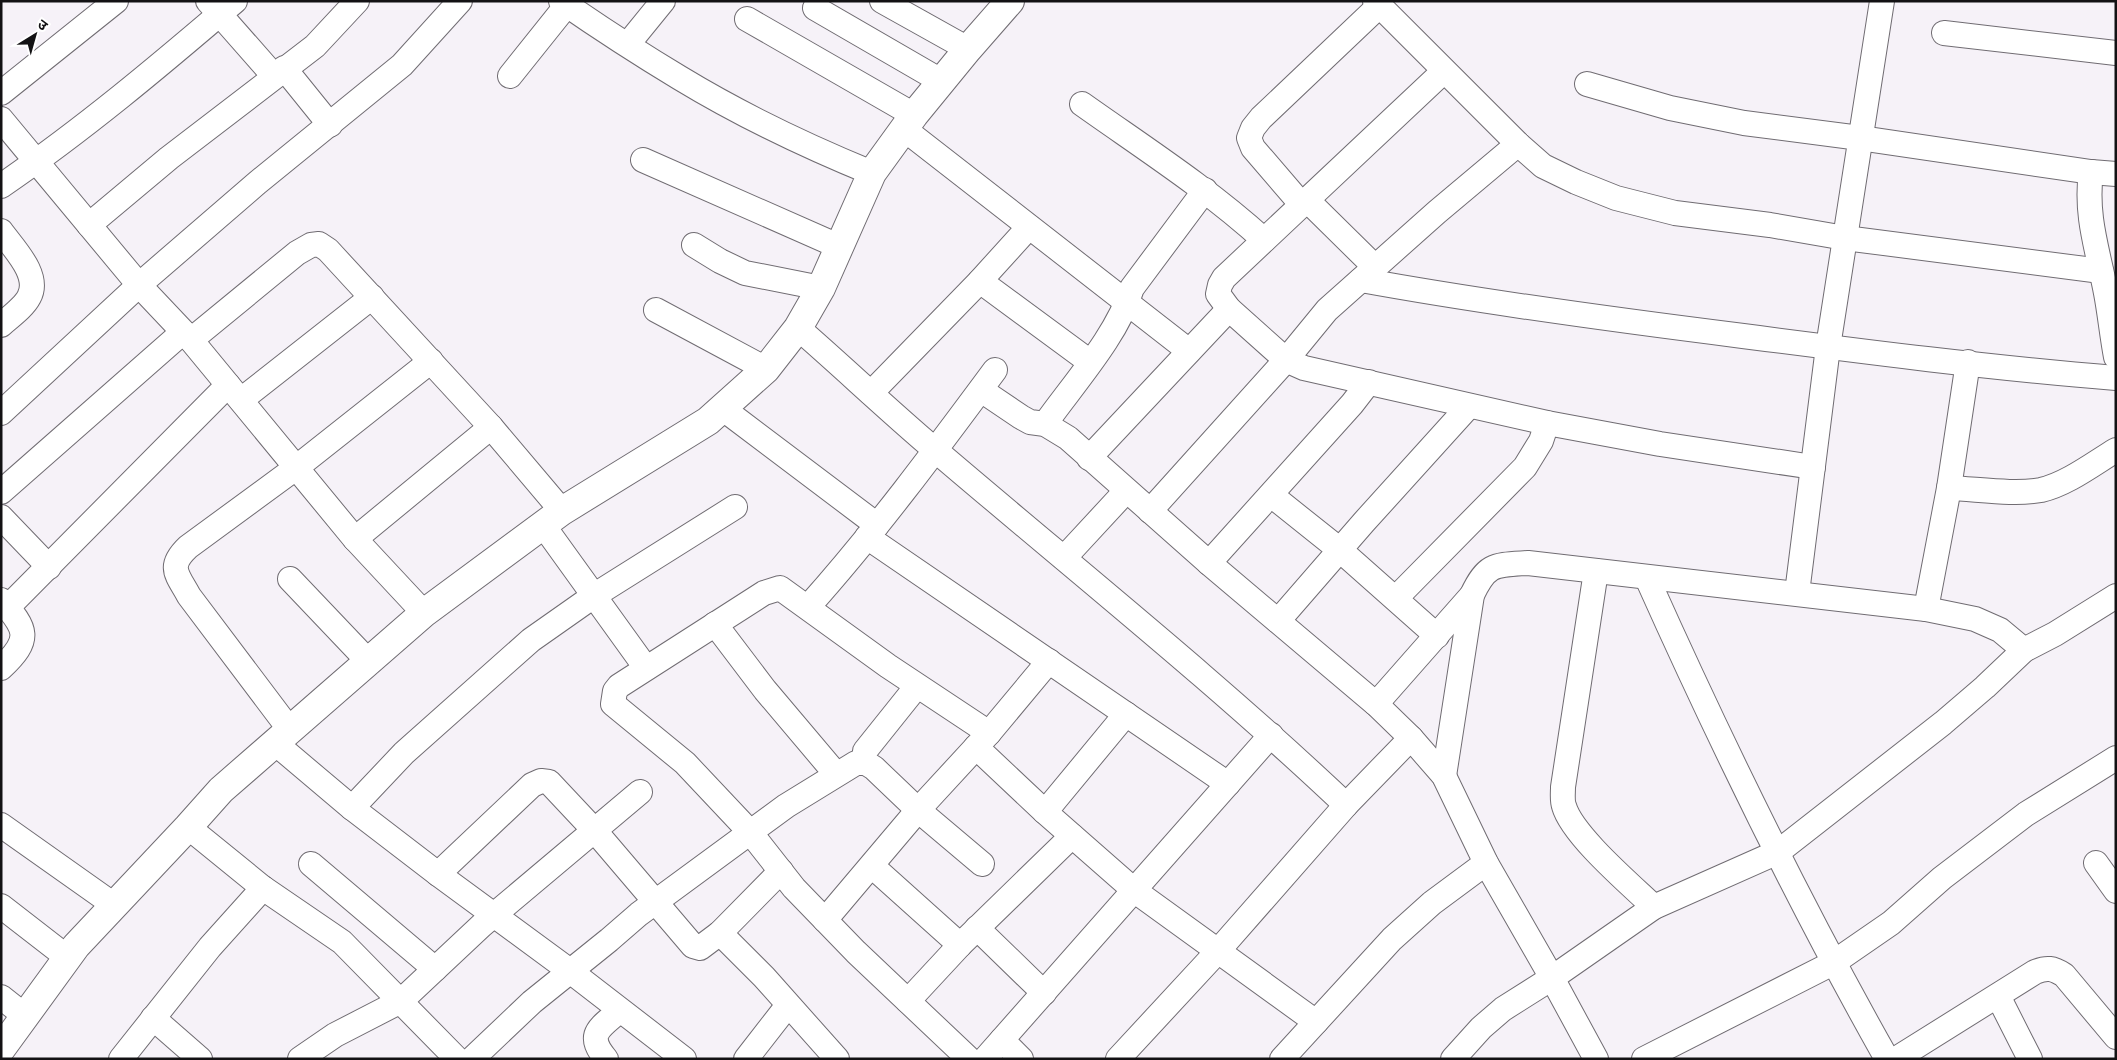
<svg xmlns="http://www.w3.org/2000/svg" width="2117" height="1060" viewBox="0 0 2117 1060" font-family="Jost,'Noto Sans Devanagari',sans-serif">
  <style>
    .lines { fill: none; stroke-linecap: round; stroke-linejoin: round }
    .minor-casing { stroke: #706c72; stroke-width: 26 }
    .major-casing { stroke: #706c72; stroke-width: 30 }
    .minor { stroke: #fff; stroke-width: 24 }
    .major { stroke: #fff; stroke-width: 28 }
  </style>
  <rect width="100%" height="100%" fill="#f6f2f8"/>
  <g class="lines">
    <defs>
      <g id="minor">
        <path d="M208 1 274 76"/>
        <path d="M561 1C600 28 640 54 680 78 741 115 806 146 872 173"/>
        <path d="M882 1 968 49"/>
        <path d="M1375 1 1518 144 1543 166 1576 182 1616 198 1675 213 1770 225 1845 238 2101 271"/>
        <path d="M815 8 941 81"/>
        <path d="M747 19 914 115"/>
        <path d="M1944 33 2116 53"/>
        <path d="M628 44 663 1"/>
        <path d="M284 68 330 125"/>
        <path d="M1444 71 1224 278 1220 285 1218 294 1229 309 1286 360 1304 368 1547 423 1660 444 1813 467"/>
        <path d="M510 76 570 1"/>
        <path d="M1587 84 1670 108 1744 123 1860 138 2091 172 2116 174"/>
        <path d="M1 93 116 1"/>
        <path d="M1082 104C1144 148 1208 189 1264 240"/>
        <path d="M1 119 139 285 191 340 355 539 424 613"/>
        <path d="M904 129 1189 351"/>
        <path d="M643 160 838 246"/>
        <path d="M2091 172C2085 216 2098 251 2106 293 2110 314 2112 336 2116 357"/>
        <path d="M1 186C83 130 159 66 235 1"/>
        <path d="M1307 200 1375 267"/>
        <path d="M1302 205 1253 148 1249 138 1253 128 1261 118 1379 6"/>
        <path d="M89 225 169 158 315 46 357 1"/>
        <path d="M1 231C13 248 41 275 29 297 24 307 10 317 1 325"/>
        <path d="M694 245 720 261 745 273 821 288"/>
        <path d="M1361 280C1487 303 1615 320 1743 336 1867 352 1991 368 2116 378"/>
        <path d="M980 281 1090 362"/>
        <path d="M656 310 766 369"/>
        <path d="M798 328C844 368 888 410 934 449 1072 567 1214 680 1346 805"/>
        <path d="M191 340 297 253 311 245 319 244 328 250 491 427 562 511"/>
        <path d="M981 390 1021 417 1030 422 1045 424 1068 438 1209 563 1376 704 1411 738 1444 776 1486 863 1552 978 1596 1059"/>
        <path d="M871 393 980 281 1029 227"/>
        <path d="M241 400 372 297"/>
        <path d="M722 408 877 525"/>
        <path d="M1 413 139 285 257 183 402 65 460 1"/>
        <path d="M1045 424C1074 383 1117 336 1132 288L1205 190"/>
        <path d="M1089 458 1229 309"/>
        <path d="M1949 488C1977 489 2014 495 2041 490 2067 484 2093 464 2116 450"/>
        <path d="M1 492 183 332"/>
        <path d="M1271 495 1340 550 1437 636"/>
        <path d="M1150 511 1286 360 1327 310 1437 212 1518 144"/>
        <path d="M1 517 49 567"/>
        <path d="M543 525 646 668"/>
        <path d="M867 537 1228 784"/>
        <path d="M355 539 491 427"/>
        <path d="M1064 558 1126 491"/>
        <path d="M1209 563 1352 404 1369 382"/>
        <path d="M1596 571 1563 787C1563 793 1562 801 1564 806 1572 835 1631 885 1654 907"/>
        <path d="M1647 578C1720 741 1799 903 1887 1059"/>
        <path d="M290 579 368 661"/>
        <path d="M1797 593 1828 347 1882 1"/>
        <path d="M1396 598 1525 467 1541 441 1547 423"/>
        <path d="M1 600C27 629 32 639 1 668"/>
        <path d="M8 607 228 385"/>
        <path d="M808 607C875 532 935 451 995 370"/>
        <path d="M1926 609 1949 488 1968 362"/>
        <path d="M1278 621 1364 522 1469 406"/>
        <path d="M715 624 765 690 836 774"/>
        <path d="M1376 704 1472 595"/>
        <path d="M290 730 189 596C177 574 167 567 188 547L297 467 431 361"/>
        <path d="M275 743 352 808 438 874 570 971 684 1059"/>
        <path d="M976 747 1045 812 1135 891 1316 1022"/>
        <path d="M865 751 917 686"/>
        <path d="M1444 776 1472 595C1487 563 1495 565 1528 563L1926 609 1975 619 2000 630 2024 650"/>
        <path d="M352 808 404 753 531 640 595 595 735 507"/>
        <path d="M1045 812 1126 714"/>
        <path d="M1 825 114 905"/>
        <path d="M188 827 263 888 342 942 457 1059"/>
        <path d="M2096 863 2116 891"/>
        <path d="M311 864 435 969"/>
        <path d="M872 866 960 945"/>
        <path d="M438 874 532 785 541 781 549 782 595 831 693 946 700 948 720 933 781 871"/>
        <path d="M1 906 68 958"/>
        <path d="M825 920 918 810 989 733 1049 661"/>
        <path d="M977 928 1044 993"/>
        <path d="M720 933 764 977 837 1059"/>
        <path d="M1998 996 2030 1059"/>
        <path d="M1 997 25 1016"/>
        <path d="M908 1001 960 945 1072 836"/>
        <path d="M153 1018 200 1059"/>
        <path d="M1002 1040 1021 1059"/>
        <path d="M121 1059 210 947 263 888"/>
        <path d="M300 1059 335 1035 401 1001 482 925 640 792"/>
        <path d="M472 1059 532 1002 609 940 639 914 786 806 856 763H866L874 768 918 810 982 864"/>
        <path d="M606 1059C585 1034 600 1028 619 1011"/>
        <path d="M746 1059 788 1005"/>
        <path d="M969 1059 856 952 794 888 750 832 685 763 613 704 615 691 619 686 764 593 780 588 888 666 989 733"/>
        <path d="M985 1059 1271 735"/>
        <path d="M1118 1059 1218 951 1346 805 1411 738"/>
        <path d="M1282 1059 1392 939 1432 903 1486 863"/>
        <path d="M1453 1059 1481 1028 1503 1009 1552 978 1654 907 1778 852 1943 723 1985 687 2024 650 2055 634 2116 596"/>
        <path d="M1644 1059 1833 963 1891 923 1942 878 2026 814 2116 758"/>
        <path d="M1896 1059 2035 972C2047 967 2053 968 2064 975L2116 1037"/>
      </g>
      <path id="major" d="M1 1049 76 946 188 827 221 790 424 613 562 511 708 421 766 369 798 328 821 288 872 173 914 115 968 49 1010 1"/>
    </defs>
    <use href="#minor" class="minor-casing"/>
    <use href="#major" class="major-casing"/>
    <use href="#minor" class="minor"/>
    <use href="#major" class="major"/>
  </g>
  <rect width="2117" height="1060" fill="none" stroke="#131214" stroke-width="5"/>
  <g transform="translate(35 35) rotate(37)" stroke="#ffffff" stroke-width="4" paint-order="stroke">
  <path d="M0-4L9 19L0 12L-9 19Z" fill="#131214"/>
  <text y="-8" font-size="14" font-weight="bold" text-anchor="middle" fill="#131214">उ</text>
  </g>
</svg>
